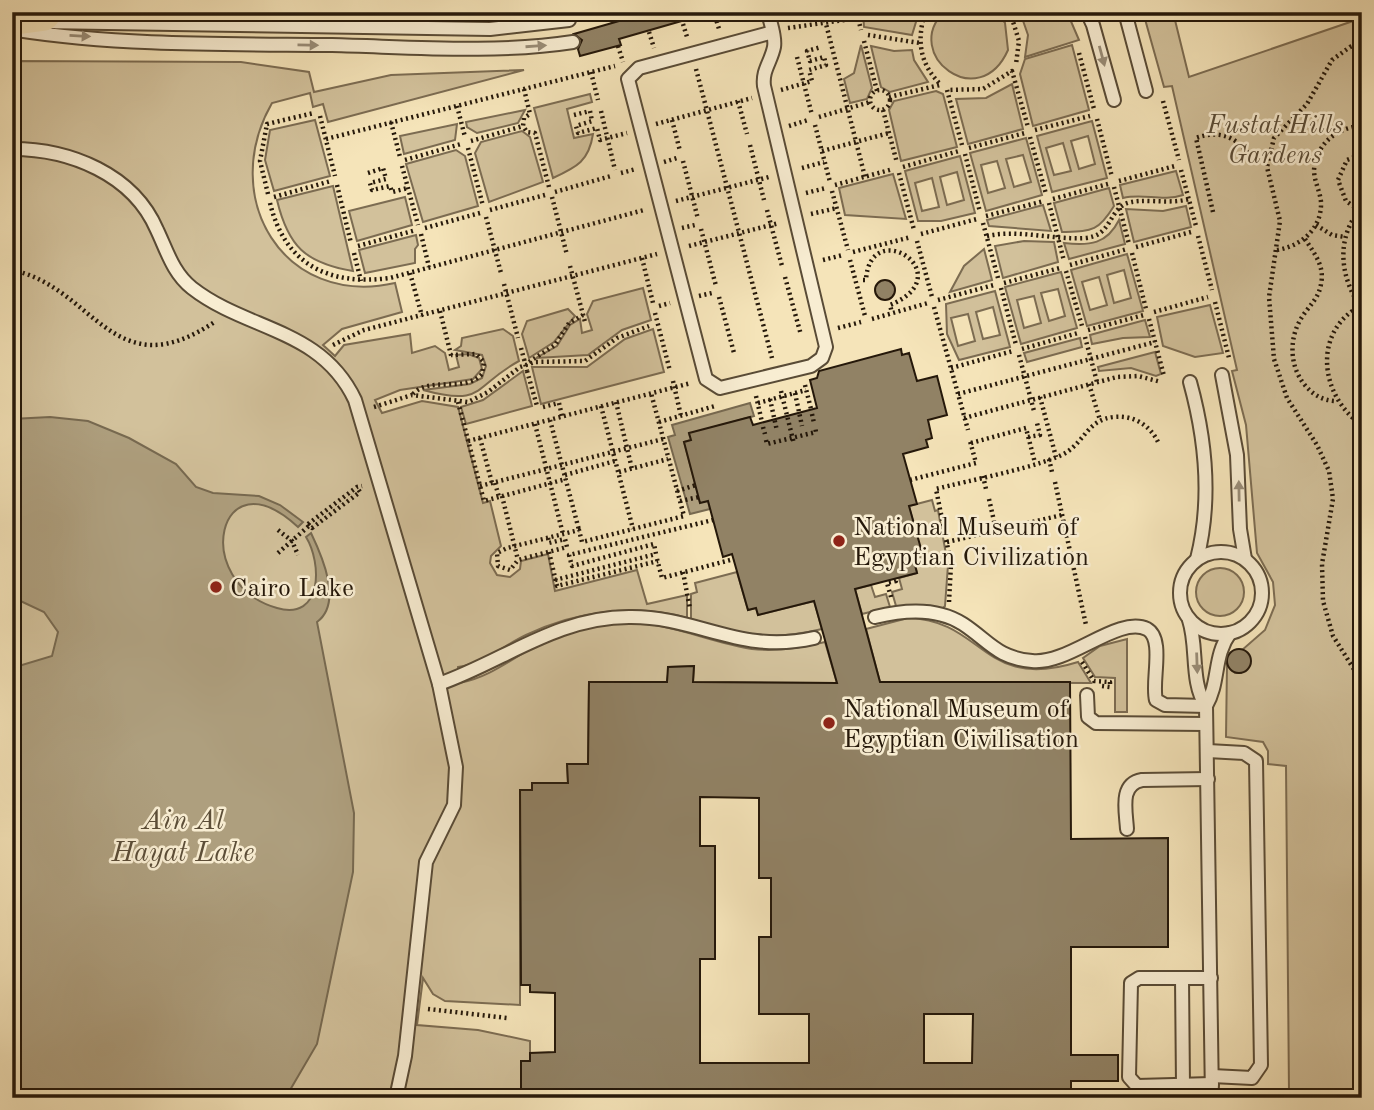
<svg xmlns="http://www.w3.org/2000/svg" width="1374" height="1110" viewBox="0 0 1374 1110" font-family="'Old Standard TT',serif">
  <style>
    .green { fill: #d2c19b; stroke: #7c6c52; stroke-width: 2; fill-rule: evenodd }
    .water { fill: #ae9f7e; stroke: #776950; stroke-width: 2 }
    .building { fill: #918265; stroke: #25180a; stroke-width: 2; fill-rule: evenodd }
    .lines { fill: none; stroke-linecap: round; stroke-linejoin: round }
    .lane-casing { stroke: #594b36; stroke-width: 16 }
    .primary-casing { stroke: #25180a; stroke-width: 42 }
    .path { stroke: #25180a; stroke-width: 4.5; stroke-dasharray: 2 3.5; stroke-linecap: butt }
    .lane { stroke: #f8edd2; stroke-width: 12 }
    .primary { stroke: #f5e4b9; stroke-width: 38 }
    .path-bridge { stroke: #25180a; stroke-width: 4.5; stroke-dasharray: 2 3.5; stroke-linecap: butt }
    .oneway { fill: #998d78 }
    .poi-dot { fill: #8f2418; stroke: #f8edd2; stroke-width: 2.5 }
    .labels { text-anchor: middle; stroke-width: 5; stroke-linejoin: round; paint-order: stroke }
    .park-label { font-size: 26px; font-style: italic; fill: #594b36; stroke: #f8edd2 }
    .poi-label { font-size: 26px; fill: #25180a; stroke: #f8edd2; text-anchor: start }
    .water-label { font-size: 28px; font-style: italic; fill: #5c4e38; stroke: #f8edd2 }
  </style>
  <rect width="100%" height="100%" fill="#f5e4b9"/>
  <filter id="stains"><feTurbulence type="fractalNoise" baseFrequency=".00286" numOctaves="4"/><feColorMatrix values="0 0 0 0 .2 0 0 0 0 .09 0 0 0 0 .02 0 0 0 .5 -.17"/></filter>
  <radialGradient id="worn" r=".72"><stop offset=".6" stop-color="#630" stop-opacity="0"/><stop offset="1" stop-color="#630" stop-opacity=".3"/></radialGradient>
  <g class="green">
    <path d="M863 12H919L912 35 864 27Z"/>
    <path d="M944 12 997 13 1005 23 1008 50C979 115 901 54 944 12Z"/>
    <path d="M1020 12H1067L1079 40 1025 57 1028 35Z"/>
    <path d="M1143 12H1173L1189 77 1362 18V1098H1223L1224 1091 1289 1092 1286 766 1268 764V751L1263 742 1226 737 1227 664 1235 673H1241L1250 664 1247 653 1242 650 1265 630 1275 605 1273 582 1257 553 1246 425 1232 371 1237 370 1172 86 1164 87Z"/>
    <path d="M861 45 872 88 867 99 850 103 844 79 854 73Z"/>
    <path d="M1072 45 1089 110 1033 126 1020 74 1025 59Z"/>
    <path d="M871 46 894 51 912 50 914 60 928 82 890 92 881 87Z"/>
    <path d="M12 61 241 62 309 72 314 92 391 75 524 70 328 122 323 104 313 107 310 93 272 103C218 197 283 308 395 283L402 312 342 329 323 345 335 356 344 345 410 334 412 353 435 346 445 353 449 370 459 367 456 355 468 354 479 358 482 369 473 379 400 390 375 400 382 413 422 401 458 407 483 503 490 501 501 546 491 556 490 563 497 575 510 577 520 569 521 561 548 554 555 591 637 570 647 604 687 595V618C634 603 575 611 526 635 503 646 484 663 458 667L459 683C493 677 518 653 549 639 571 629 598 624 622 623 668 621 707 642 752 649 777 652 801 648 825 642L837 683 693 682 694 666 669 667 667 682 589 683 588 764H567L568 783H532V790H520V1005L445 1001 433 994 423 978 417 1025 478 1030 530 1041V1061H521V1098H12Z"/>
    <path d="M1012 84 1023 129 968 144 956 99 986 98Z"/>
    <path d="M936 91 943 94 957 147 901 161 889 110 894 101Z"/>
    <path d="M590 94 592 102 567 109 574 138 593 134C589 161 577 167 553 178L534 108Z"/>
    <path d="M525 110 518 123 477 133 467 127 466 122Z"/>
    <path d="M315 120 330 176 274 191 265 160 270 130Z"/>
    <path d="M1092 121 1107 178 1052 192 1037 136ZM1088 136 1095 164 1079 169 1071 141ZM1063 143 1071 171 1054 175 1046 148Z"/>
    <path d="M457 124 455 140 404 154 400 136Z"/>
    <path d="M522 131 530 137 543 182 489 202 475 153 481 142Z"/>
    <path d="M1026 138 1042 195 986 211 970 153ZM1023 155 1031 182 1014 187 1006 159ZM997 161 1005 188 988 193 981 165Z"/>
    <path d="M456 150 465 156 478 206 423 222 406 164Z"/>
    <path d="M960 156 975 213 941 221H918L905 171ZM957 172 964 200 947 205 940 177ZM932 178 939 207 922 211 915 183Z"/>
    <path d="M1176 171 1183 195C1162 202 1144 193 1123 198L1120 185Z"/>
    <path d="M893 174 906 219 845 215 839 188Z"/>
    <path d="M333 186 353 271C305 263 288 246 277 200Z"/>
    <path d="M1109 188 1114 206C1098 232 1092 231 1062 232L1054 203Z"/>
    <path d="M405 197 412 225 357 241 349 211Z"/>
    <path d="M1043 205 1051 231 989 226 987 220Z"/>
    <path d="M1186 206 1191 227 1134 242 1126 209 1163 211Z"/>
    <path d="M1119 220 1125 244 1069 259 1064 243C1090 246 1107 244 1119 220Z"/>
    <path d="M416 235 418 245 415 249V263L365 273 359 250Z"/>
    <path d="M1024 241 1054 242 1058 262 1003 278 995 246Z"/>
    <path d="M984 249 992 280 950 292 964 266Z"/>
    <path d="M1127 254 1143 311 1087 326 1071 270ZM1124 270 1131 298 1114 303 1107 275ZM1099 277 1107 305 1090 310 1082 282Z"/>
    <path d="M1061 272 1077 328 1021 344 1005 287ZM1058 289 1065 316 1049 321 1041 293ZM1034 296 1041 323 1024 328 1017 300Z"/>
    <path d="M643 288 651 320 622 330 588 355 536 358 557 346 570 325 580 319 582 333 592 330 587 314 593 301Z"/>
    <path d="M995 291 1010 347 959 360 947 334 946 304ZM993 307 1000 335 983 339 976 312ZM968 314 975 341 958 346 951 318Z"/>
    <path d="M1210 305 1223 353 1195 357 1163 346 1157 317Z"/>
    <path d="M568 309 575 316 554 342 529 358 522 334 527 321Z"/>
    <path d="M1145 320 1150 337 1123 338 1092 344 1090 335Z"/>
    <path d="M503 329 513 336 519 361C473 386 485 407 423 390L470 384 482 378 486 366 482 355 455 350 461 346 462 338Z"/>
    <path d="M653 329 664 372 541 404 532 367H587L625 339Z"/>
    <path d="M1080 338 1082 347 1027 362 1024 353Z"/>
    <path d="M1155 352 1161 374 1156 376 1131 368 1099 371 1098 367Z"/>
    <path d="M523 371 532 406 466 424 461 407 483 400Z"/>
    <path d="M932 500 935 511 938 510 948 565 945 606 942 609 896 606 892 592 902 589 899 578 917 573 915 565 924 563 909 506Z"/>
    <circle cx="1220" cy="592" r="24"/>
    <path d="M737 572 748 610 756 608 758 615 814 601 822 629C768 642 743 635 691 619V594L697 592 695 583Z"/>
    <path d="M871 585 875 597 886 594 890 607 862 614 855 589Z"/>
    <path d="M908 618C985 620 982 692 1078 662L1091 683 880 682 866 629Z"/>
    <path d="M1127 639V712H1115V678L1095 677 1083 658 1100 646Z"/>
  </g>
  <g class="water">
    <path d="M750 403 754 416 689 434 691 440 684 442 700 502 708 501 710 509 690 514 668 437 675 435 672 425Z"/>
    <path d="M50 417 88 421 129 438 176 464 196 487 213 493 259 496 280 505 303 522 298 527C217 452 190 583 277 608 323 621 322 563 306 537L311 533C322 556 343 603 317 622L354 813 353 872 317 1044 290 1090 280 1098H12V668L52 656 58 632 44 612 12 597V419Z"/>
  </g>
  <g class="building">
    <path d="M640 12H698L699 16 619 39 621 45 580 56 578 49 582 40 574 34 640 15Z"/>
    <circle cx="885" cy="290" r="10"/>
    <path d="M901 349 902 355 909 353 917 381 937 376 947 415 928 420 932 438 926 440 928 447 903 454 917 504 909 506 925 563 915 565 917 573 855 589 880 682H1070L1071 839 1168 838V947H1071V1055H1118V1081H1071V1098H521V1061H530V1053L555 1052V993L530 992V985H521L520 790H532V783H568L567 764H588L589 682H667L668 667 694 666 693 682 837 683 814 601 758 615 756 608 748 610 732 554 723 557 708 501 700 503 684 442 691 440 689 433 750 417 753 425 817 408 810 380 817 378 819 371ZM700 797 759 798V878H771V937H759V1014H809V1063H700V959H715V846H700ZM924 1014H973L972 1063H924Z"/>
    <circle cx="1239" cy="661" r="12"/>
  </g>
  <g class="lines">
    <defs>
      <g id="lane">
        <path d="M768 12C770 23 776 36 774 47 771 62 762 70 764 86L826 347 822 358 811 366 720 388 706 379 628 79 639 68 773 32"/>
        <path d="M1087 12 1093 25 1114 100"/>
        <path d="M1125 12 1146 91"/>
        <path d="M41 22 490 29 569 20"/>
        <path d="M17 30C120 46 228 44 332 45 412 47 494 54 573 42"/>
        <path d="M12 149C70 149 133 174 157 230 167 251 173 273 192 288 247 331 321 328 355 400L439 684 456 767 454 805 426 862 405 1056 396 1098"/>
        <path d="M1222 375 1237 455 1240 529 1245 559"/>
        <path d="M1190 382C1206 440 1212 500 1197 559"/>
        <circle cx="1221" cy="593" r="41"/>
        <path d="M875 617C903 610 937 607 963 624 989 641 997 658 1032 661 1069 665 1118 615 1147 629 1165 639 1151 682 1156 700L1165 705 1206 706"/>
        <path d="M1189 620C1198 647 1190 682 1206 706L1212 1098"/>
        <path d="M439 684C504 661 557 617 629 617 698 616 740 655 814 638"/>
        <path d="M1087 695 1088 717 1096 723 1206 724"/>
        <path d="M1206 706C1220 682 1213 656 1230 633"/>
        <path d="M1208 751 1244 753 1256 761 1261 1065 1252 1078 1212 1076"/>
        <path d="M1127 829C1126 811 1119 784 1142 780L1208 779"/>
        <path d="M1182 978 1183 1085"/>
        <path d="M1211 978H1139L1131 983 1129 1077 1137 1086 1212 1084"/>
      </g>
      <path id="primary" d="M12 16 42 12"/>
    </defs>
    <use href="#lane" class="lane-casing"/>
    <use href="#primary" class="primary-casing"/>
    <g class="path">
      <path d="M608 12 612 23"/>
      <path d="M1010 12 1019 41 1016 64"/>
      <path d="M715 16 719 29"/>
      <path d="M825 20 865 177"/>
      <path d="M923 20C917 46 922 66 941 85"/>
      <path d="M683 24 687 37"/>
      <path d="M788 28 858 18 861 30"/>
      <path d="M649 32 654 48"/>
      <path d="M868 35 920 43"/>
      <path d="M864 41 877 91"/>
      <path d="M1362 43 1350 47 1332 60 1307 104 1274 138 1267 167 1280 221 1269 297 1274 359 1287 398 1317 445 1329 471 1333 499 1322 564 1323 601 1333 636 1362 682"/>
      <path d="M618 46 623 62"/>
      <path d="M1079 53 1094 109"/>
      <path d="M797 57 812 115"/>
      <path d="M696 69 772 358"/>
      <path d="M591 72 598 100"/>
      <path d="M524 89 530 114 524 118 523 126 527 132 535 133 549 187"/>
      <path d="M781 90 812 81 809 70 826 65 824 57 810 61 807 51 821 47"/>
      <circle cx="880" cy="100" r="10"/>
      <path d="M889 97 940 85"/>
      <path d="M738 101 747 134"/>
      <path d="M1163 101 1179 160"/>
      <path d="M457 106 465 137"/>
      <path d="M883 110 897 163"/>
      <path d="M601 111 615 170"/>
      <path d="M574 115 590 111 592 121 576 126 578 133 597 128 600 140 627 133"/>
      <path d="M320 116 335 176"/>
      <path d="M819 117 870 102"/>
      <path d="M1097 119 1112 177"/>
      <path d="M672 120 680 151"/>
      <path d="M391 122 400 157"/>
      <path d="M656 124 752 98"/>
      <path d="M815 125 830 182"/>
      <path d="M789 126 808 120"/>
      <path d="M1035 130 1090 116"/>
      <path d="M1030 137 1046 194"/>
      <path d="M326 139 615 66"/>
      <path d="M471 141 523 126"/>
      <path d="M750 145 764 200"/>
      <path d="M962 145 947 90 983 89 1012 71 1028 127"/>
      <path d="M468 148 483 206"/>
      <path d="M969 148 1025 133"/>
      <path d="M822 151 889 133"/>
      <path d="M965 154 980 212"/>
      <path d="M405 160 461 144"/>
      <path d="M683 161 698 219"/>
      <path d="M664 162 677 158"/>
      <path d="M402 166 418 225"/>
      <path d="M903 167 959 151"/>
      <path d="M802 168 824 162"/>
      <path d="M1181 170 1196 226"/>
      <path d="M368 173 383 168 386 179 370 183 372 190 390 186 392 192 408 188"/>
      <path d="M621 173 636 169"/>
      <path d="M899 173 914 230"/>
      <path d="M1119 181 1175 166"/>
      <path d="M337 185 351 243"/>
      <path d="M835 185 893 169"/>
      <path d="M1114 187 1129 244"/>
      <path d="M832 191 848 250"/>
      <path d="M555 192 611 176"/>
      <path d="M806 193 826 188"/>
      <path d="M268 194 260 161 267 124 314 113"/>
      <path d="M274 197 331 181"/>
      <path d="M552 197 567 255"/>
      <path d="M1053 199 1108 184"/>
      <path d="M676 201 769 177"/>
      <path d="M270 203C285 265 329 286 390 278L644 210"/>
      <path d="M1049 203 1064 261"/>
      <path d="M490 210 545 195"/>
      <path d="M767 210 782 266"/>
      <path d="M1359 210 1346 201 1338 180 1347 160 1362 154"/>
      <path d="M1213 212 1196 138C1218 130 1236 136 1249 155L1267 157"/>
      <path d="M811 214 837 208"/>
      <path d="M986 216 1044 201"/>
      <path d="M486 217 501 273"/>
      <path d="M983 223 998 278"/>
      <path d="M1316 225 1332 235 1345 237"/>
      <path d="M425 228 480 213"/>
      <path d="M682 228 695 225"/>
      <path d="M701 229 716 286"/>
      <path d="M421 234 429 267"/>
      <path d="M921 234 977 219"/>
      <path d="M987 236C1019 229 1052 240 1085 238 1111 236 1108 213 1125 204 1140 197 1167 205 1189 199"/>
      <path d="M1198 236 1212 290"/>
      <path d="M1305 239C1314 253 1325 266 1321 284 1319 298 1309 306 1302 317 1289 337 1289 365 1304 384 1313 395 1323 401 1337 401"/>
      <path d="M917 241 932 297"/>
      <path d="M358 246 416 230"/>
      <path d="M689 246 779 223"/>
      <path d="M1136 247 1191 232"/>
      <path d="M1277 250C1301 246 1322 229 1321 202 1320 191 1314 181 1314 170 1316 144 1337 127 1362 126"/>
      <path d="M853 252 911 237"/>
      <path d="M354 253 361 281"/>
      <path d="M1132 253 1146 309"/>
      <path d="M642 258 653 303"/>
      <path d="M823 260 843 255"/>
      <path d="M850 260 865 316"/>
      <path d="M1070 265 1127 249"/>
      <path d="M570 266 585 322"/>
      <path d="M12 270C95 287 113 391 216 321"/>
      <path d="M1066 271 1082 326"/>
      <path d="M410 273 422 316"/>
      <path d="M785 277 801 335"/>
      <path d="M863 280H866C870 214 963 275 890 305L892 313"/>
      <path d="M1004 283 1060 268"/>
      <path d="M504 284 518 338"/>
      <path d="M1001 288 1016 345"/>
      <path d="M699 296 712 293"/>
      <path d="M719 297 734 353"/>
      <path d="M938 300 994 285"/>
      <path d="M1215 302 1229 358"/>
      <path d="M1362 305C1311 331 1320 397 1362 425"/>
      <path d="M659 306 670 303"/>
      <path d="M1360 306C1339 275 1336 236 1362 207"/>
      <path d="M934 307 968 430"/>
      <path d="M440 311 452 359"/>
      <path d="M1154 312 1208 297"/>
      <path d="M655 313 670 371"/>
      <path d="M872 319 928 303"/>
      <path d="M1149 319 1164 376"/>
      <path d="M838 328 861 322"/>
      <path d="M1088 330 1144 315"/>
      <path d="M1085 337 1097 382"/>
      <path d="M333 345 364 330 657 254"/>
      <path d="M521 348 524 359"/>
      <path d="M1022 349 1078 333"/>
      <path d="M1019 355 1034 411"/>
      <path d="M529 362 555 345 569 323 583 315"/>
      <path d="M951 368 1013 351"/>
      <path d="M527 371 537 406"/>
      <path d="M673 381 681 416"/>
      <path d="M1089 384 1100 420"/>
      <path d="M805 385 811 409"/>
      <path d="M781 391 794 444"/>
      <path d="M795 393 802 426"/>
      <path d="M413 394C429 376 465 393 482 374L484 362 476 354 451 355"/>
      <path d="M958 394 1155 342"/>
      <path d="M756 396 762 422"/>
      <path d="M1040 397 1056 457"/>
      <path d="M770 399 777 431"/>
      <path d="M458 402 484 501 566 479"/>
      <path d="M616 402 632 469"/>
      <path d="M758 403 806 390"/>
      <path d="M601 406 633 529"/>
      <path d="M374 407 412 395 468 402 488 392 520 367 535 362 585 361 617 338 649 326"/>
      <path d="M543 407 559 403 562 416"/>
      <path d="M812 414 814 423"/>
      <path d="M964 418 1117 377 1138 376 1161 382"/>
      <path d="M550 420 579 530"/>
      <path d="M659 422 715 406"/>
      <path d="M535 424 563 534"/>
      <path d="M763 427 765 434"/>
      <path d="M1028 437 1040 435 1037 423"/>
      <path d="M480 438 492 483"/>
      <path d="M766 440 767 444 816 432 815 427"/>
      <path d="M468 441 691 383"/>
      <path d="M971 443 1026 428 1035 463"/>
      <path d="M1049 459 1052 472"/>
      <path d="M619 472 668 459"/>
      <path d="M565 475 615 461"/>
      <path d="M983 476 986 489"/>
      <path d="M910 480 976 463 970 441"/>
      <path d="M1055 482 1086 625"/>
      <path d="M495 483 499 497"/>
      <path d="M480 486 663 439"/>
      <path d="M677 491 696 485"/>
      <path d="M502 496 518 560"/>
      <path d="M989 499 996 530"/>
      <path d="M680 501 699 497"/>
      <path d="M308 524 357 487 362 486"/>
      <path d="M308 524 312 528 360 492 358 489"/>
      <path d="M278 530 292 541 298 555"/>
      <path d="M548 538 549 543 565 539 567 547 518 560 510 570 498 566 497 553 507 548 579 530 582 542 684 516 651 393"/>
      <path d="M947 542 1062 515"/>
      <path d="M549 552 557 586 658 561"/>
      <path d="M278 553 310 525"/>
      <path d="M657 559 662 578 734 559"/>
      <path d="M683 572 690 609"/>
      <path d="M555 580 656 554 654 544 572 566 569 555 713 520"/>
      <path d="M891 597 887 583 896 581V578"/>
      <path d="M949 602 951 564 936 489C966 481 1045 466 1067 452 1085 440 1089 419 1114 417 1133 415 1150 425 1158 442"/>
      <path d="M1082 662 1094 681 1110 682V687L1102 686"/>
      <path d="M428 1009 507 1018"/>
    </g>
    <use href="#lane" class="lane"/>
    <use href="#primary" class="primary"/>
    <path class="path-bridge" d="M524 359 527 371"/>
  </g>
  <defs><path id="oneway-solid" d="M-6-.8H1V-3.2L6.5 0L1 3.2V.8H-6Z" transform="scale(1.75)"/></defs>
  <g class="oneway">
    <use href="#oneway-solid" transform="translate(80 36) rotate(3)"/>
    <use href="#oneway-solid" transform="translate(308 45) rotate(1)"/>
    <use href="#oneway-solid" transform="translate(536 46) rotate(-4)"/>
    <use href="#oneway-solid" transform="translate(1102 56) rotate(75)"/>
    <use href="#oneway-solid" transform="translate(1239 491) rotate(-91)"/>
    <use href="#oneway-solid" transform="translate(1197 663) rotate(88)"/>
  </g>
  <g class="poi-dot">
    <circle cx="839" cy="541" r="7"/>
    <circle cx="216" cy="587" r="7"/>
    <circle cx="829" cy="723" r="7"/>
  </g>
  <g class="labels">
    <g class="park-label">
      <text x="1275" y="133">Fustat Hills<tspan x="1275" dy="30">Gardens</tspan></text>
    </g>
    <g class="poi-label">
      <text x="853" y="535">National Museum of<tspan x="853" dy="30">Egyptian Civilization</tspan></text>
      <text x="230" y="596">Cairo Lake</text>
      <text x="843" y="717">National Museum of<tspan x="843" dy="30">Egyptian Civilisation</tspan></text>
    </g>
    <g class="water-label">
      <text x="183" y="829">Ain Al<tspan x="183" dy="32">Hayat Lake</tspan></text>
    </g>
  </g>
  <rect width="1374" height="1110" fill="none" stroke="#f5e4b9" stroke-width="42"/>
  <rect x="14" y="14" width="1346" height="1082" fill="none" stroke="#25180a" stroke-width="3.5"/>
  <rect x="21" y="21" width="1332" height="1068" fill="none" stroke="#25180a" stroke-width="2"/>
  <rect width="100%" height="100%" filter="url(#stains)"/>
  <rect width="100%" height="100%" fill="url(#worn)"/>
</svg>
